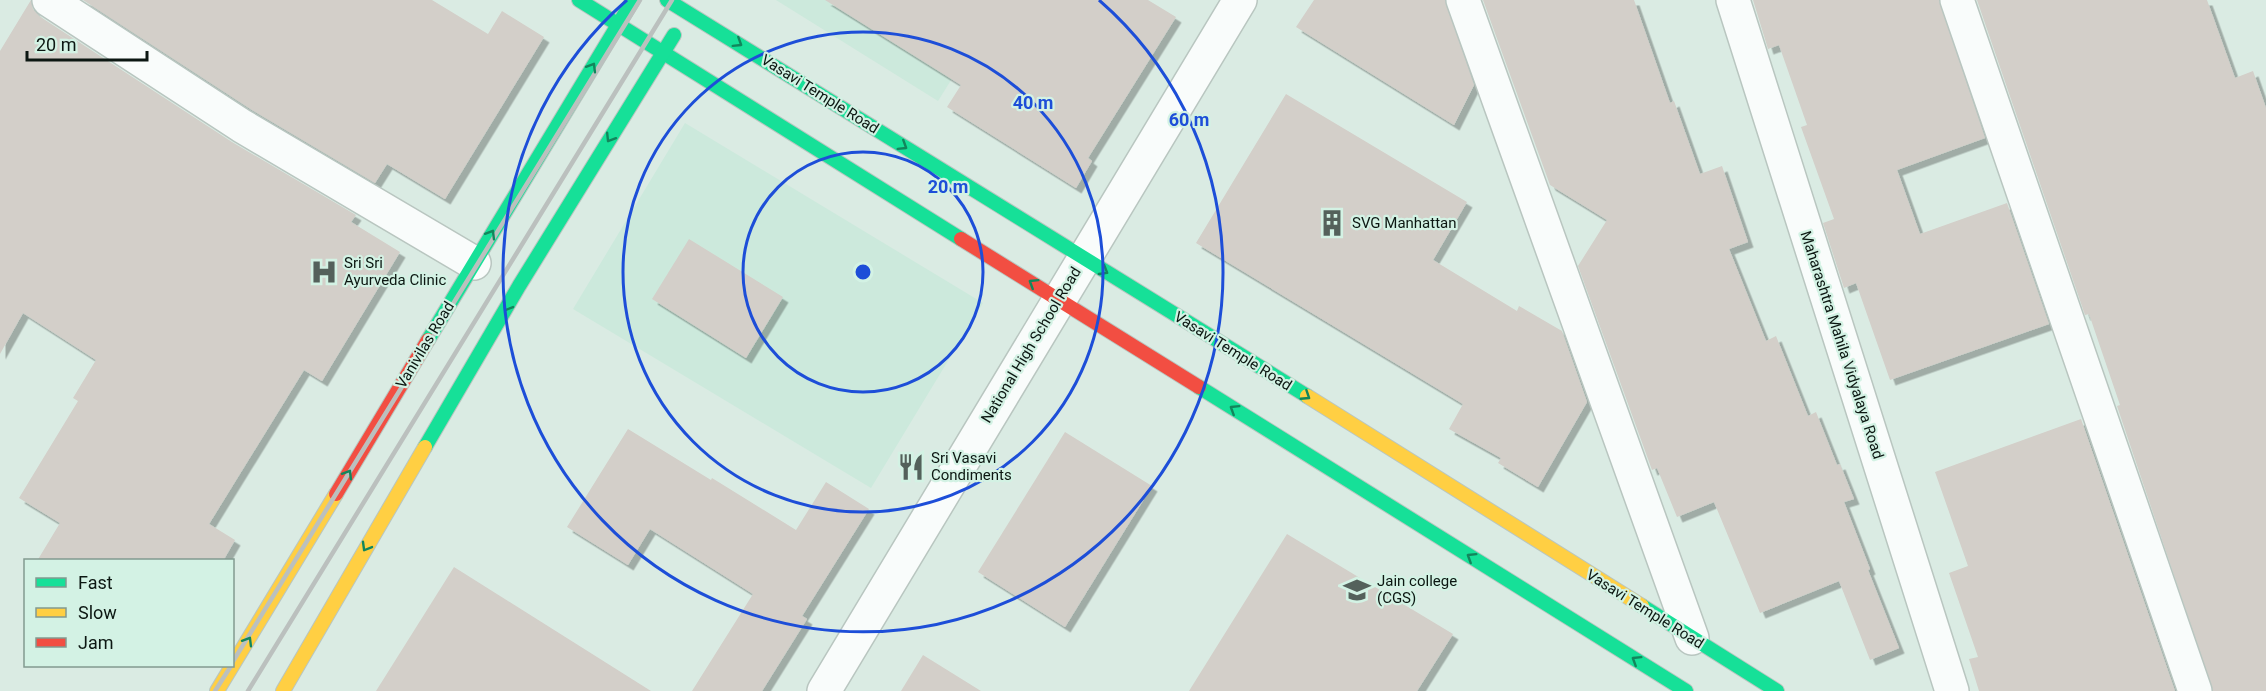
<svg xmlns="http://www.w3.org/2000/svg" width="2266" height="691" viewBox="0 0 2266 691" font-family="Roboto,sans-serif">
  <style>
    .built { fill: #cce9dc }
    .building { fill: #d3cfc9; filter: url(#shadow) }
    .lines { fill: none; stroke-linecap: round; stroke-linejoin: round }
    .street-casing { stroke: #b9c6c0; stroke-width: 36 }
    .fast-casing { stroke: #b9c6c0; stroke-width: 16 }
    .slow-casing { stroke: #b9c6c0; stroke-width: 16 }
    .jam-casing { stroke: #b9c6c0; stroke-width: 16 }
    .street { stroke: #f9fcfb; stroke-width: 33 }
    .fast { stroke: #16e098; stroke-width: 14 }
    .slow { stroke: #ffcf43; stroke-width: 14 }
    .jam { stroke: #f24e42; stroke-width: 14 }
    .rail { stroke: #bbc0be; stroke-width: 4.5 }
    .oneway { stroke: #12865c }
    .ring { fill: none; stroke: #1d4ed8; stroke-width: 3 }
    .labels { text-anchor: middle; stroke-width: 4.5; stroke-linejoin: round; paint-order: stroke }
    .street-label { font-size: 15px; fill: #0c1712; stroke: #d3f2e4 }
    .poi-label { font-size: 15px; fill: #0c1712; stroke: #d3f2e4; text-anchor: start }
    .centre { fill: #1d4ed8; stroke: #d3f2e4; stroke-width: 3 }
    .ring-label { font-size: 18px; text-anchor: middle; font-weight: bold; fill: #1d4ed8; stroke: #d3f2e4; stroke-width: 4.5; stroke-linejoin: round; paint-order: stroke }
  </style>
  <defs>
    <filter id="shadow"><feDropShadow dx="5.5" dy="5.5" stdDeviation="0" flood-color="#0004"/></filter>
  </defs>
  <rect width="100%" height="100%" fill="#daebe3"/>
  <g class="built">
    <path d="M776 0H1001L938 101Z"/>
    <path d="M685 123 983 303 871 488 573 309Z"/>
  </g>
  <g class="building">
    <path d="M31 0 33 9 39 16 232 142 356 215 351 222 400 252 322 381 304 370 209 524 235 540 223 561H37L60 523 19 498 78 401 73 398 96 360 23 313 0 354V51Z"/>
    <path d="M83 0H432L488 34 502 11 544 37 445 199 387 164 375 183 252 110Z"/>
    <path d="M825 0H1148L1176 17 1088 158 1092 161 1076 188 947 107 961 85Z"/>
    <path d="M1314 0H1445L1474 85 1454 125 1296 27Z"/>
    <path d="M1483 0H1634L1670 103 1674 101 1700 174 1722 166 1748 242 1729 249 1766 341 1776 336 1808 416 1816 412 1837 465 1840 464 1854 499 1844 502 1870 569 1868 570 1899 648 1870 660 1839 581 1760 613 1714 502 1677 517 1657 468 1652 470 1578 266 1607 220 1550 185Z"/>
    <path d="M1753 0H1939L1985 138 1897 170 1920 234 2007 203 2049 324 1890 380 1856 283 1844 288 1823 223 1834 219 1801 127 1807 125 1779 45 1768 49Z"/>
    <path d="M1977 0H2207L2235 78 2253 71 2266 108V691H2213L2117 406 2120 405 2089 314 2085 315Z"/>
    <path d="M1286 94 1467 202 1433 260 1517 311 1519 306 1562 331 1587 402 1538 487 1498 463 1501 458 1449 429 1463 404 1196 243Z"/>
    <path d="M689 239 783 297 746 358 652 299Z"/>
    <path d="M2081 419 2175 691H1979L1969 659 1978 657 1949 573 1968 566 1935 472Z"/>
    <path d="M628 429 711 480 712 478 796 530 826 482 869 509 802 616 807 619 762 691H692L753 594 650 529 628 565 567 527Z"/>
    <path d="M1065 432 1152 486 1065 627 978 572Z"/>
    <path d="M1287 534 1453 634 1417 691H1189Z"/>
    <path d="M454 567 651 691H376Z"/>
    <path d="M923 655 981 691H901Z"/>
  </g>
  <g class="lines">
    <defs>
      <g id="street">
        <path d="M49 0 242 126 474 263"/>
        <path d="M1463 0 1692 638"/>
        <path d="M1733 0 1952 691"/>
        <path d="M1957 0 2195 691"/>
        <path d="M824 691 1240 0"/>
      </g>
      <g id="fast">
        <path d="M579 0 961 239"/>
        <path d="M667 0 1307 396"/>
        <path d="M428 340 633 0"/>
        <path d="M1199 387 1686 691"/>
        <path d="M425 447 519 286 674 35"/>
        <path d="M1642 606 1777 691"/>
      </g>
      <g id="slow">
        <path d="M1307 396 1642 606"/>
        <path d="M217 691 336 494"/>
        <path d="M283 691 425 447"/>
      </g>
      <g id="jam">
        <path d="M961 239 1199 387"/>
        <path d="M336 494 428 340"/>
      </g>
    </defs>
    <use href="#street" class="street-casing"/>
    <use href="#fast" class="fast-casing"/>
    <use href="#slow" class="slow-casing"/>
    <use href="#jam" class="jam-casing"/>
    <use href="#street" class="street"/>
    <use href="#fast" class="fast"/>
    <use href="#slow" class="slow"/>
    <use href="#jam" class="jam"/>
    <g class="rail">
      <path d="M232 663 640 0"/>
      <path d="M215 691 231 666"/>
      <path d="M248 691 672 0"/>
    </g>
  </g>
  <defs><path id="oneway-chevron" d="M-2-3.5L2.5 0L-2 3.5" fill="none" stroke-width="1.6" stroke-linecap="round" stroke-linejoin="round" transform="scale(1.5)"/></defs>
  <g class="oneway">
    <use href="#oneway-chevron" transform="translate(738 43) rotate(32)"/>
    <use href="#oneway-chevron" transform="translate(592 67) rotate(-59)"/>
    <use href="#oneway-chevron" transform="translate(610 138) rotate(122)"/>
    <use href="#oneway-chevron" transform="translate(903 146) rotate(32)"/>
    <use href="#oneway-chevron" transform="translate(491 234) rotate(-59)"/>
    <use href="#oneway-chevron" transform="translate(1104 271) rotate(31)"/>
    <use href="#oneway-chevron" transform="translate(1033 283) rotate(-148)"/>
    <use href="#oneway-chevron" transform="translate(507 307) rotate(120)"/>
    <use href="#oneway-chevron" transform="translate(1306 396) rotate(33)"/>
    <use href="#oneway-chevron" transform="translate(1234 409) rotate(-148)"/>
    <use href="#oneway-chevron" transform="translate(348 474) rotate(-59)"/>
    <use href="#oneway-chevron" transform="translate(366 547) rotate(120)"/>
    <use href="#oneway-chevron" transform="translate(1471 557) rotate(-148)"/>
    <use href="#oneway-chevron" transform="translate(248 641) rotate(-59)"/>
    <use href="#oneway-chevron" transform="translate(1636 660) rotate(-148)"/>
  </g>
  <g class="ring">
    <circle cx="863" cy="272" r="120"/>
    <circle cx="863" cy="272" r="240"/>
    <path d="M1099 0A360 360 0 1 1 627 0"/>
  </g>
  <defs>
    <symbol id="building-bare" viewBox="-9 -9 18 18"><path d="M-4-6H4V6H1V3H-1V6H-4ZM-2.5-4.3h1.7v1.8h-1.7ZM.8-4.3h1.7v1.8H.8ZM-2.5-1h1.7V.8h-1.7ZM.8-1h1.7V.8H.8Z" fill="#54615b" stroke="#d3f2e4" stroke-width="2.5" paint-order="stroke"/></symbol>
    <symbol id="hospital-bare" viewBox="-9 -9 18 18"><path d="M-5-5h3v3.5h4V-5h3V5h-3V1.5h-4V5h-3Z" fill="#54615b" stroke="#d3f2e4" stroke-width="2.5" paint-order="stroke"/></symbol>
    <symbol id="restaurant-bare" viewBox="-9 -9 18 18"><path d="M-5-6h1v4h1v-4h1v4h1v-4h1v5L-1.5 .5V6h-2V.5L-5-1ZM5-6V6H3V1.5H1.5Q1.5-4 5-6Z" fill="#54615b" stroke="#d3f2e4" stroke-width="2.5" paint-order="stroke"/></symbol>
    <symbol id="university-bare" viewBox="-9 -9 18 18"><path d="M0-5L7-2L0 1L-7-2ZM-4 1L0 2.5L4 1V4Q0 6-4 4Z" fill="#54615b" stroke="#d3f2e4" stroke-width="2.5" paint-order="stroke"/></symbol>
  </defs>
  <g fill-rule="evenodd">
    <use href="#building-bare" x="1313" y="204" width="38" height="38"/>
    <use href="#hospital-bare" x="305" y="253" width="38" height="38"/>
    <use href="#restaurant-bare" x="892" y="448" width="38" height="38"/>
    <use href="#university-bare" x="1338" y="571" width="38" height="38"/>
  </g>
  <g class="labels">
    <g class="street-label">
      <text transform="translate(820 94) rotate(32)" y="5">Vasavi Temple Road</text>
      <text transform="translate(425 345) rotate(-59)" y="5">Vanivilas Road</text>
      <text transform="translate(1031 345) rotate(-59)" y="5">National High School Road</text>
      <text transform="translate(1842 345) rotate(72)" y="5">Maharashtra Mahila Vidyalaya Road</text>
      <text transform="translate(1233 351) rotate(32)" y="5">Vasavi Temple Road</text>
      <text transform="translate(1645 609) rotate(32)" y="5">Vasavi Temple Road</text>
    </g>
    <g class="poi-label">
      <text x="1352" y="228">SVG Manhattan</text>
      <text x="344" y="268">Sri Sri<tspan x="344" dy="17">Ayurveda Clinic</tspan></text>
      <text x="931" y="463">Sri Vasavi<tspan x="931" dy="17">Condiments</tspan></text>
      <text x="1377" y="586">Jain college<tspan x="1377" dy="17">(CGS)</tspan></text>
    </g>
  </g>
  <circle cx="863" cy="272" r="9" class="centre"/>
  <g class="ring-label">
    <text x="1033" y="109">40 m</text>
    <text x="1189" y="126">60 m</text>
    <text x="948" y="193">20 m</text>
  </g>
  <rect x="24" y="559" width="210" height="108" fill="#d3f2e4" stroke="#839a90" stroke-width="1.5"/>
  <rect x="36" y="578" width="30" height="9" fill="#16e098" stroke="#839a90" stroke-width="1.5"/>
  <text x="78" y="589" font-size="18" fill="#0c1712">Fast</text>
  <rect x="36" y="608" width="30" height="9" fill="#ffcf43" stroke="#839a90" stroke-width="1.5"/>
  <text x="78" y="619" font-size="18" fill="#0c1712">Slow</text>
  <rect x="36" y="638" width="30" height="9" fill="#f24e42" stroke="#839a90" stroke-width="1.5"/>
  <text x="78" y="649" font-size="18" fill="#0c1712">Jam</text>
  <path d="M27 51v9h120v-9" fill="none" stroke="#0c1712" stroke-width="3"/>
  <text x="36" y="51" font-size="18" fill="#0c1712" stroke="#d3f2e4" stroke-width="4.5" paint-order="stroke">20 m</text>
</svg>
